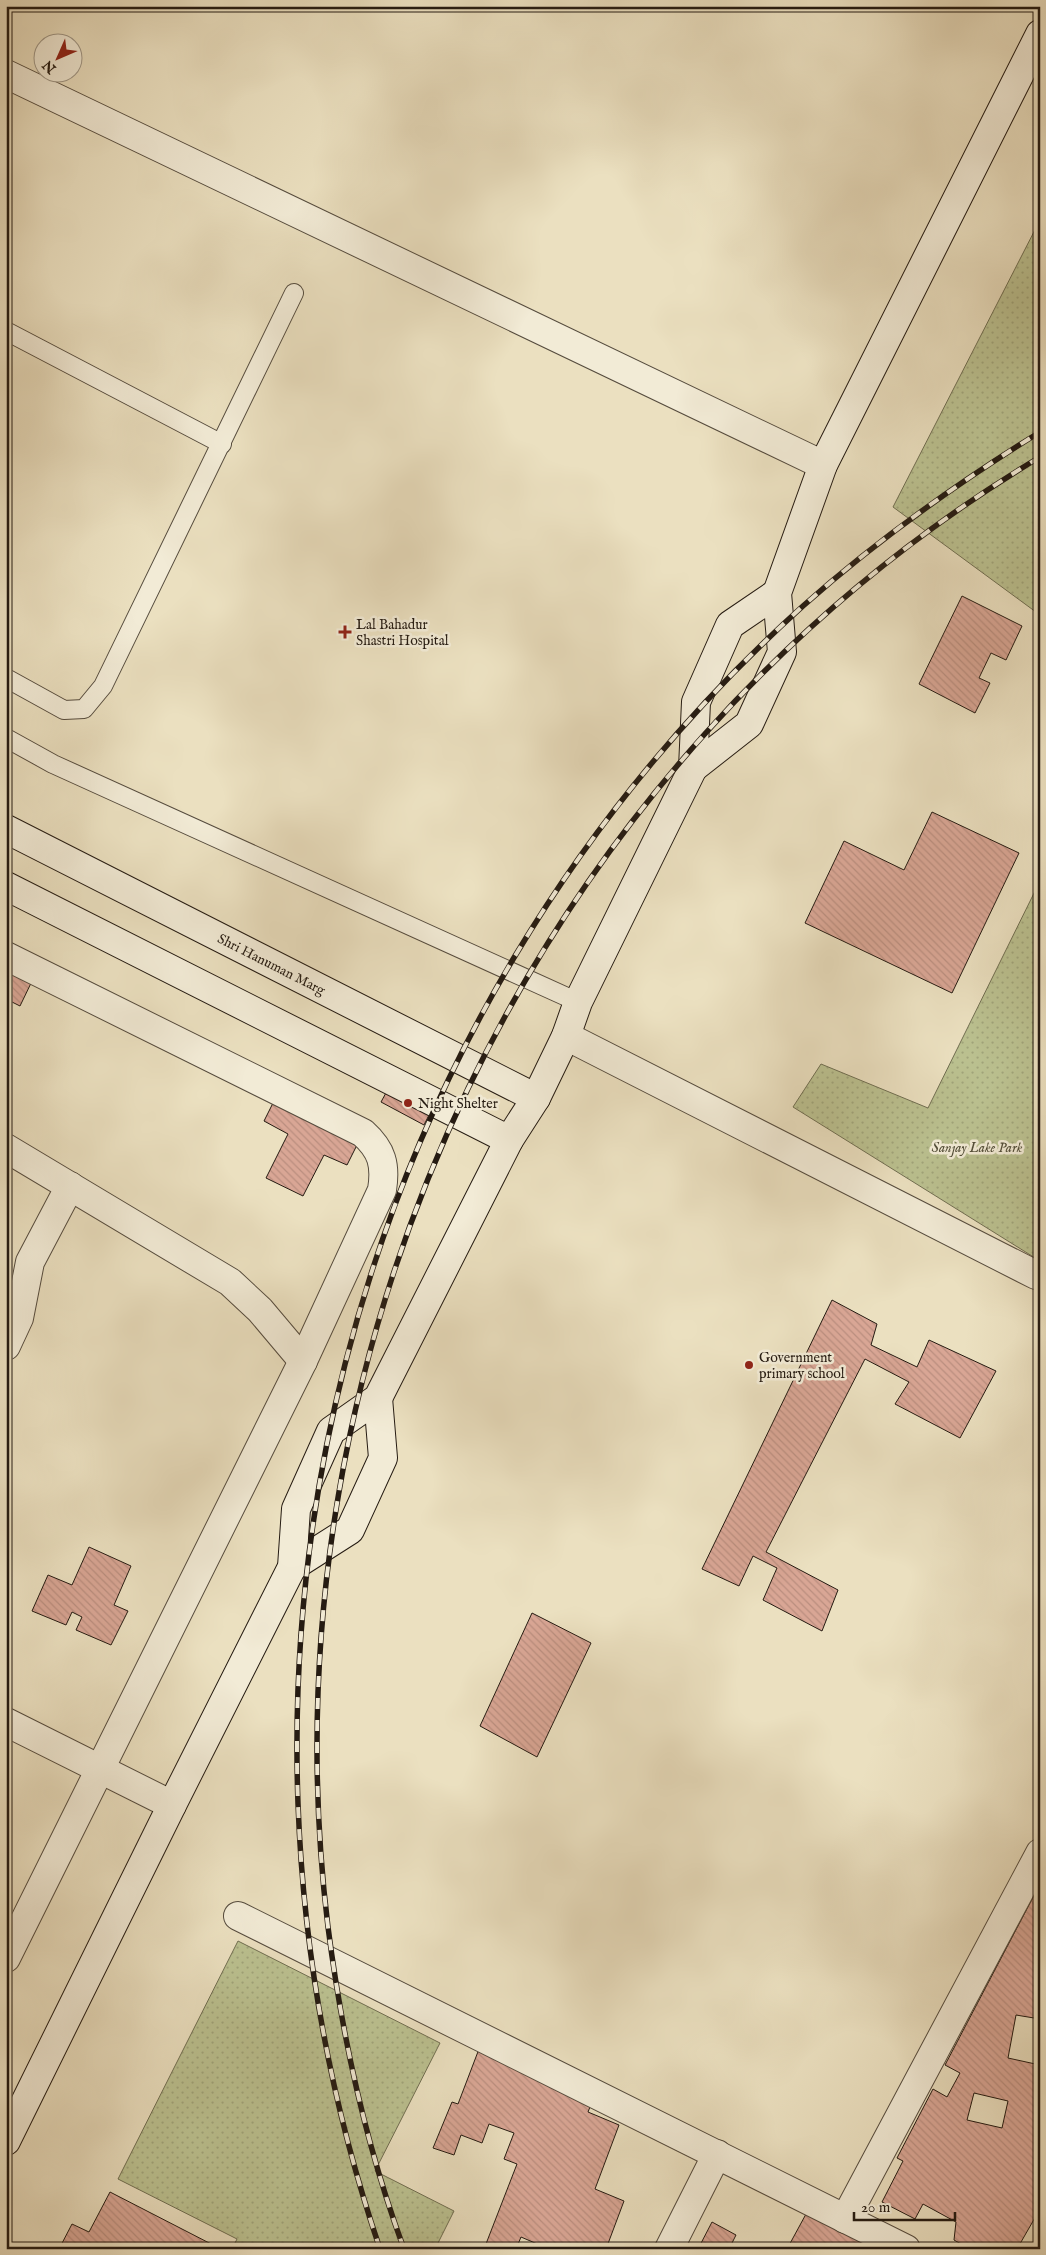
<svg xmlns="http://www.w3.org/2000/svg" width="1046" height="2255" viewBox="0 0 1046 2255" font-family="'IM FELL English',serif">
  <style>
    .park { fill: url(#park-dots); stroke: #706e51 }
    .building { fill: url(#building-back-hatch); stroke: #251b12; fill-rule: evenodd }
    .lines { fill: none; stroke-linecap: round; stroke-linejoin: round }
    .lane-casing { stroke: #564c3e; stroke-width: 20 }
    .street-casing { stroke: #564c3e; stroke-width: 30 }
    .secondary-casing { stroke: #251b12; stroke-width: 30 }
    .lane { stroke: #f2ebd6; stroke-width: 18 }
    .street { stroke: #f2ebd6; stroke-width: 28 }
    .secondary { stroke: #f2ebd6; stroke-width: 28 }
    .rail-casing { stroke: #251b12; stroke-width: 5.5 }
    .rail { stroke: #f2ebd6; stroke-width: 4; stroke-dasharray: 11; stroke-linecap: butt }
    .poi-dot { fill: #8f2418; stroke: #f2ebd6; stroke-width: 2 }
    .labels { text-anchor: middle; stroke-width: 5; stroke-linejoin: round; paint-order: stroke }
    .poi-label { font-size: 14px; fill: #251b12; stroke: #f2ebd6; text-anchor: start }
    .street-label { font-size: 14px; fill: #251b12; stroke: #f2ebd6 }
    .park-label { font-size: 14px; font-style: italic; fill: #524d38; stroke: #f2ebd6 }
  </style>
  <defs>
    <pattern id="park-dots" width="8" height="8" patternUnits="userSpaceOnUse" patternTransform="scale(1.25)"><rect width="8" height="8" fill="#bbc190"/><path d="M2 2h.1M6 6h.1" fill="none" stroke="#a1a57b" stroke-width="1.8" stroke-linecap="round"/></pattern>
    <pattern id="building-back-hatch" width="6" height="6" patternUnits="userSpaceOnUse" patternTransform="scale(1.25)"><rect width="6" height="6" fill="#d9a695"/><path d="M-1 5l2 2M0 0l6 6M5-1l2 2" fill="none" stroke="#ba8e7f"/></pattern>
  </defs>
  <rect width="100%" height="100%" fill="#ebe0c0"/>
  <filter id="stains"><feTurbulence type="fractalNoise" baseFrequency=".004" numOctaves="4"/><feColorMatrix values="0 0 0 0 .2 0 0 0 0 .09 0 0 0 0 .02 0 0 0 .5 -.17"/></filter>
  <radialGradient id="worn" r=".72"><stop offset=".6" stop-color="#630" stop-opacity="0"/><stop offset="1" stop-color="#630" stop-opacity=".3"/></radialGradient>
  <g class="park">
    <path d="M1040 220V615L893 507Z"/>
    <path d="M1040 881V1261L793 1107 821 1064 928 1108Z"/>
    <path d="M238 1941 440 2043 375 2171 454 2211 435 2249H232L237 2239 118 2179Z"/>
  </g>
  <g class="building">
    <path d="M962 596 1022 626 1006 660 991 653 979 678 990 683 975 713 919 684Z"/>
    <path d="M932 812 1019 853 952 993 805 923 844 841 904 870Z"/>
    <path d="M6 966 33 979 20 1006 6 999Z"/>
    <path d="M393 1080 435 1103 424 1125 381 1102Z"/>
    <path d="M275 1099 359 1141 347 1165 324 1155 303 1196 266 1178 288 1134 264 1121Z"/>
    <path d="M832 1300 877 1324 871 1345 917 1367 929 1340 996 1371 960 1438 895 1404 909 1382 865 1359 766 1552 838 1590 822 1631 763 1600 777 1568 753 1556 739 1586 702 1569Z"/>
    <path d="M89 1547 131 1566 114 1605 128 1611 111 1645 76 1630 82 1617 72 1612 66 1625 32 1611 48 1575 72 1585Z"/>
    <path d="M532 1613 591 1643 537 1757 480 1726Z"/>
    <path d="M1040 1884V2019L1016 2015 1008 2058 1040 2065V2209L1017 2249H970L954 2240 956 2222 923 2204 915 2219 882 2202 903 2161 897 2158 933 2089 947 2097 960 2073 945 2065ZM974 2093 1008 2101 1002 2128 967 2120Z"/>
    <path d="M479 2049 595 2094 588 2112 619 2125 595 2189 624 2201 606 2249H549L521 2237 516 2249H484L517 2164 504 2159 514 2133 489 2124 482 2143 461 2135 454 2155 433 2148 452 2102 458 2104Z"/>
    <path d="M110 2192 217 2247 216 2249H59L72 2224 89 2232Z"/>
    <path d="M812 2203 895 2249H787Z"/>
    <path d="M712 2222 736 2235 729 2249H698Z"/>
  </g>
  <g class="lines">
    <defs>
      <g id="lane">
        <path d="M6 331 222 444"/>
        <path d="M6 678 64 710 84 709 103 686 294 293"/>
        <path d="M6 738 53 764 578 1002"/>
      </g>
      <g id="street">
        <path d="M6 74 823 465"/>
        <path d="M6 956 363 1133C382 1150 386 1165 382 1190L303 1361 6 1958"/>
        <path d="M566 1036 1036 1275"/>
        <path d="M6 1148 230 1282 260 1310 303 1361"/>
        <path d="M6 1346 19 1318 30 1262 70 1186"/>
        <path d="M6 1722 172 1805"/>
        <path d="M238 1916 906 2249"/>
        <path d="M845 2219 1040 1853"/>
        <path d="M669 2249 717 2154"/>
      </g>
      <g id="secondary">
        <path d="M693 768 749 724 782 652 777 593 823 465 1040 34"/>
        <path id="s1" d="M6 829 536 1098"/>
        <path d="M6 886 509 1140"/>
        <path d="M292 1567 350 1530 383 1458 378 1398"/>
        <path d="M6 2141 172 1805 292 1567 296 1509 331 1431 378 1398 509 1140 536 1098 566 1036 578 1002 693 768 696 702 730 625 777 593"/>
      </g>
    </defs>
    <use href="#lane" class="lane-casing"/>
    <use href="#street" class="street-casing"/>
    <use href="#secondary" class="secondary-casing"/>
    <use href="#lane" class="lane"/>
    <use href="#street" class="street"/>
    <use href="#secondary" class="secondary"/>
    <defs>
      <g id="rail">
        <path d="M380 2249C182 1665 344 1020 803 606 876 541 956 484 1040 432"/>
        <path d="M404 2249C366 2146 342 2036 328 1927 257 1347 536 759 1040 457"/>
      </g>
    </defs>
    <use href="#rail" class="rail-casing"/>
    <use href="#rail" class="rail"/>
  </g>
  <g class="poi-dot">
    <path d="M342.5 624.5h5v5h5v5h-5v5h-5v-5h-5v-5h5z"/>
    <circle cx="408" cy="1103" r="5"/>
    <circle cx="749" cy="1365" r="5"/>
  </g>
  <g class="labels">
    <g class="poi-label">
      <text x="356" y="629">Lal Bahadur<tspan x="356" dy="16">Shastri Hospital</tspan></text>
      <text x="418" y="1108">Night Shelter</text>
      <text x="759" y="1362">Government<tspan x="759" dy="16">primary school</tspan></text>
    </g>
    <g class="street-label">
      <text dy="5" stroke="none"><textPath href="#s1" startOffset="298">Shri Hanuman Marg</textPath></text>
    </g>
    <g class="park-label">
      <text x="977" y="1152">Sanjay Lake Park</text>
    </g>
  </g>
  <rect width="1046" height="2255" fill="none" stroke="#ebe0c0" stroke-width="25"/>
  <rect x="8" y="8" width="1031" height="2240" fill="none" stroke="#251b12" stroke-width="2.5"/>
  <rect x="12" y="12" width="1021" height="2230" fill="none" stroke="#251b12"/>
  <g transform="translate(58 58) rotate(225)"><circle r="24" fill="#f2ebd6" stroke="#a09888"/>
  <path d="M0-4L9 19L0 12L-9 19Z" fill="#8f2418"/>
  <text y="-8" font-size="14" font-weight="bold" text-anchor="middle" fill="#251b12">N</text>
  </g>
  <path d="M854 2212v8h101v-8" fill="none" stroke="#251b12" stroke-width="2.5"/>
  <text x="861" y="2212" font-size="15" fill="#251b12" stroke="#f2ebd6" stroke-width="4" paint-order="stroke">20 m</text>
  <rect width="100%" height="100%" filter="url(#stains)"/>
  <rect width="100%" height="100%" fill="url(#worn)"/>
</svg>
